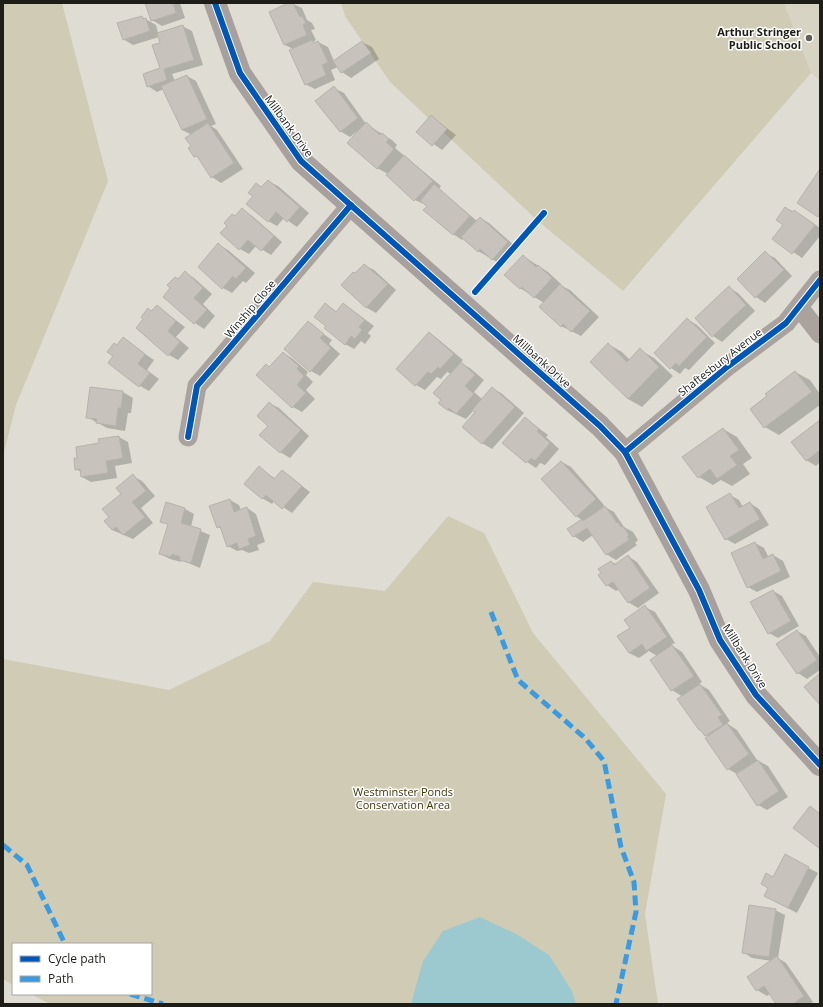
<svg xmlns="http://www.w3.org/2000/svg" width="823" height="1007" viewBox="0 0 823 1007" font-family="'Open Sans',sans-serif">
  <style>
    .built { fill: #d8d4c3 }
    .green { fill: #d0cbb4 }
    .water { fill: #9bc9cf }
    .shadow { fill: #0003 }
    .building { fill: #c7c2bc; stroke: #b6b2ac }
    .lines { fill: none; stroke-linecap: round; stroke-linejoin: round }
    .street { stroke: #a9a29d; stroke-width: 19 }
    .secondary { stroke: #a8a09c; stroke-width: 22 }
    .quiet { stroke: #3c9bdf; stroke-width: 5; stroke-dasharray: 10 5; stroke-linecap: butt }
    .cycleway-casing { stroke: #fff; stroke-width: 8 }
    .cycleway { stroke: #0057b8; stroke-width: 6 }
    .poi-dot { fill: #616059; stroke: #fff; stroke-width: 1.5 }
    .labels { text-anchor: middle; stroke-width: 3; stroke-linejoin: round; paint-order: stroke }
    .poi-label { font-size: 11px; font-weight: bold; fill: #1e1d17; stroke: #fff; text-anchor: end }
    .street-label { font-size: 11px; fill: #1e1d17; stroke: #fff }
    .park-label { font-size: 11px; fill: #3f360b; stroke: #fff }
  </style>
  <rect width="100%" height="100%" fill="#dedcd3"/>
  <path class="built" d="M784 3H820V81L811 73Z"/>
  <g class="green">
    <path d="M3 3H62L108 181 16 405 3 456Z"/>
    <path d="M341 3H784L811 73 623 291 538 221 390 82 345 16Z"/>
    <path d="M448 516 484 533 533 633 666 794 645 914 658 1004H50L31 994H151V944H13V985L3 979V659L169 690 270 641 313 582 385 591Z"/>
  </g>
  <path class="water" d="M480 917 516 934 549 955 572 991 576 1004H411L423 961 443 931Z"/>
  <g class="shadow">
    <path d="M146 3H180L185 18 162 26 152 20Z"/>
    <path d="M291 3 302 8 307 20 312 23 315 29 311 30 316 40 313 42H318L328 47 334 61 362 42 372 47 379 59 351 78 342 72 338 67 331 70 335 80 315 89 305 84 293 49 285 45 270 13Z"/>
    <path d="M142 17 156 25 158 33 182 26 192 31 203 65 172 74 175 81 187 76 196 81 216 124 211 126 217 130 243 169 221 183 212 177 200 159 195 156 192 135 182 130 164 89 157 92 148 86 161 69V43L159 37 133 45 123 39 119 24Z"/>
    <path d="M334 88 344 93 366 124 392 140 397 145 395 148 441 186 439 189 477 221 480 218 489 223 517 248 502 265 478 251 464 238 462 240 453 234 428 206 415 200 388 174 377 168 360 129 350 137 340 131Z"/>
    <path d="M431 116 456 135 442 150 417 132Z"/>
    <path d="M268 181 278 186 309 213 297 227 284 218 277 226 268 221 262 188Z"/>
    <path d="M786 208 803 216 820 228V236L802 258 774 239 784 225Z"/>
    <path d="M242 210 251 215 282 242 271 255 256 246 249 254 240 249 235 217Z"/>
    <path d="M219 245 228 250 255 273 246 283 243 281 232 293 223 288Z"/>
    <path d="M765 253 775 258 792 276 765 303 756 297Z"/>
    <path d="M523 256 548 272 561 284 560 285 570 290 599 317 581 336 561 326 544 303 520 288Z"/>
    <path d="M364 265 374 270 396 290 376 313 367 308 342 285Z"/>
    <path d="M185 273 194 278 212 294 203 304 215 316 204 329 195 323 179 280Z"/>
    <path d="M729 288 738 293 755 311 722 342 713 336 696 318Z"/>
    <path d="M325 304 337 312 344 304 374 326 368 333 371 336 365 344 361 341 354 349 345 344 327 326Z"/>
    <path d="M157 306 185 327 176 337 189 348 178 360 169 355 137 328Z"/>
    <path d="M687 319 697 325 715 343 689 370 685 368 680 374 671 368 655 353Z"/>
    <path d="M308 323 332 340 329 344 340 354 320 376 311 371Z"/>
    <path d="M429 333 438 339 463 360 460 363 470 368 484 380 474 392 482 399 492 388 501 393 524 413 492 449 482 443 477 412 474 410 466 419 447 410 442 400 451 374 447 372 441 379 437 377 425 390 416 385Z"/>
    <path d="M123 339 154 360 147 370 159 379 149 391 140 386 114 356 117 346Z"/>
    <path d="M608 344 622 352 630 360 640 350 654 358 673 376 642 407 628 399Z"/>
    <path d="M283 353 292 358 308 372 306 375 313 382 306 390 315 399 302 412 293 407 270 367Z"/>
    <path d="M795 372 810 380 820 394V405L779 435 765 427 751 409Z"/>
    <path d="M91 388 123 392 133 398 131 413H128L125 431 107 428 87 417Z"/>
    <path d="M269 403 279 408 309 436 290 458 280 452 269 426Z"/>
    <path d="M525 418 548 435 546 437 559 449 545 465 540 463 536 468 527 462 504 443Z"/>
    <path d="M820 422V462L816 466 806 460Z"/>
    <path d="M723 429 737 437 752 458 743 464 750 474 732 486 721 480 713 485 699 477Z"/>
    <path d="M119 437 128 442 132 463 115 466 117 478 91 482 82 477 81 472 76 469 78 459 100 444Z"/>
    <path d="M562 462 571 467 604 505 603 506 614 512 624 527 633 532 638 540 635 543 637 545 616 560 606 554 593 535 583 542 574 536 568 529 582 520 576 516Z"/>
    <path d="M259 468 276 479 283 471 310 492 292 513 274 501 272 504 262 498Z"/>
    <path d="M133 476 142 481 155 496 141 508 153 523 133 539 112 530 105 521 110 517Z"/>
    <path d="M730 495 739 500 743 507 750 503 759 509 769 525 735 544 726 539Z"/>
    <path d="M230 500 239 505 241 510 247 508 256 514 265 542 257 545 259 550 249 553 242 550 237 551 228 546 222 529 217 527Z"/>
    <path d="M167 503 185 509 194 514 191 527 210 535 200 568 181 560V562L170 559 160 554 169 525 162 521Z"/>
    <path d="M755 543 764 548 769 558 773 555 783 561 790 577 757 592 748 587Z"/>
    <path d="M628 556 637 562 659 593 638 608 628 602 619 589 616 591 607 585 600 575 611 562 616 564Z"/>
    <path d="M773 591 782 596 799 626 778 638 769 633Z"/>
    <path d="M645 607 655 612 675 643 671 645 682 652 702 682 699 684 709 690 730 721 727 723 728 724 737 730 757 760 768 766 788 797 767 810 758 805 737 774 728 769 709 737 703 732 683 697 672 690 657 656 649 651 639 658 629 653 631 628Z"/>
    <path d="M797 631 806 636 820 657V670L807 679 798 673Z"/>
    <path d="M786 856 818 873 797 913 774 901V878Z"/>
    <path d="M775 910 785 915 778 958 786 963 813 1002 810 1004H777L770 994 767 996 757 990 748 977 772 961 752 958 743 952Z"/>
  </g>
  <g class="building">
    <path d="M145 3H173L176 13 151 21Z"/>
    <path d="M288 3H293L300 17 302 16 306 23 303 25 307 35 284 45 269 12Z"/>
    <path d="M142 16 143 19 146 18 150 31 123 40 117 23Z"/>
    <path d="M183 25 194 60 164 69 167 80 147 87 143 74 160 68 152 45 160 43 157 33Z"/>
    <path d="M312 40 314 43 318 41 328 62 322 65 326 75 305 85 289 50Z"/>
    <path d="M362 41 371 53 341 73 333 61Z"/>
    <path d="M187 75 207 119 182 130 161 86Z"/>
    <path d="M334 86 358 118 340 132 315 101Z"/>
    <path d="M431 115 447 129 432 146 416 132Z"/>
    <path d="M366 122 380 135 382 133 389 139 386 142 394 149 377 169 347 143Z"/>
    <path d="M208 123 234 163 211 178 197 156 194 157 188 148 191 146 185 138Z"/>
    <path d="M404 155 433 181 414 201 386 175Z"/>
    <path d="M820 169V214L818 217 797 203Z"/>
    <path d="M268 180 300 207 287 222 276 212 268 222 246 204 253 196 248 193 256 183 261 187Z"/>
    <path d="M434 184 470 216 453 235 423 210 427 206 420 201Z"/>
    <path d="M785 207 792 212 794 210 815 225 792 254 772 239 783 225 776 220Z"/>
    <path d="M242 208 274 236 261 251 248 240 239 250 220 233 227 226 224 223 232 214 235 216Z"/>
    <path d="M480 217 508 242 492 260 480 249 478 252 461 237Z"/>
    <path d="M218 243 246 268 236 279 233 276 222 289 198 267Z"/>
    <path d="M765 251 784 270 755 298 737 279Z"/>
    <path d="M523 255 536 267 538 265 552 278 534 298 522 287 520 289 504 275Z"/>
    <path d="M364 264 388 284 366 308 341 285 353 272 355 273Z"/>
    <path d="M185 271 203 288 194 298 207 310 194 324 163 297 170 288 167 285 175 277 178 279Z"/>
    <path d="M560 284 590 311 571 332 563 324 561 327 539 307Z"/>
    <path d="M729 286 746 305 712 337 695 318Z"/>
    <path d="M325 303 336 312 343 303 365 320 359 327 362 330 355 339 351 336 345 345 324 328 326 326 314 317Z"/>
    <path d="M157 305 176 321 168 331 180 342 168 356 136 328 143 319 141 317 148 308 151 311Z"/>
    <path d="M687 318 707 337 679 366 676 363 670 369 654 353Z"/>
    <path d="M308 321 324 334 320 338 331 348 310 372 284 349Z"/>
    <path d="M429 332 454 354 440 369 438 367 431 374 428 372 415 386 396 369Z"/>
    <path d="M123 337 145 354 138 364 150 373 139 387 108 363 113 356 107 352 114 343 117 345Z"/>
    <path d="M608 343 627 362 640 348 659 367 628 399 590 362Z"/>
    <path d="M283 352 299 366 297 369 304 376 297 385 306 393 292 408 256 375 266 364 269 367Z"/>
    <path d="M461 362 475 375 465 386 474 394 456 414 449 408 447 410 438 403 441 400 433 393Z"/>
    <path d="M795 371 812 392 764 428 750 409 767 396 765 394Z"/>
    <path d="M90 387 123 391 121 408H118L116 426 96 423 97 419 86 418Z"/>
    <path d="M492 387 515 407 482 444 462 427 475 412 472 410Z"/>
    <path d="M269 402 301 430 280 453 259 435 268 426 257 416Z"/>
    <path d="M525 417 539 429 537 431 550 443 535 461 531 458 526 463 502 443Z"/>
    <path d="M820 420V450L806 461 791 442Z"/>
    <path d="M723 428 739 450 730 456 737 465 717 479 710 469 698 478 682 457Z"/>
    <path d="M119 436 123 458 106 461 108 473 81 477 80 469 75 470 74 458H77L76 447 99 443 98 439Z"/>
    <path d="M561 461 596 499 576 517 541 479Z"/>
    <path d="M259 466 274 479 282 470 302 486 282 509 266 495 262 499 244 484Z"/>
    <path d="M133 474 146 491 132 502 145 517 123 535 116 527 112 530 104 521 109 517 102 509 121 494 116 488Z"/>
    <path d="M730 493 739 508 750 502 760 519 725 540 706 507Z"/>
    <path d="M230 499 234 512 247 507 256 536 248 539 250 545 239 549 237 543 227 547 220 526 217 528 209 506Z"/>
    <path d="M166 502 185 508 181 523 201 529 191 563 179 560 180 557 172 554 171 557 159 554 168 524 160 522Z"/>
    <path d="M605 506 617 523 618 522 621 527 623 526 629 535 627 537 629 540 606 555 587 528 573 537 567 529 582 519 583 521Z"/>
    <path d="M755 542 763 559 773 554 781 571 747 588 731 553Z"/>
    <path d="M628 555 650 588 628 603 613 582 606 586 598 575 601 573 598 569 611 561 614 565Z"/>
    <path d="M773 590 791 621 768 634 750 602Z"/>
    <path d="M645 605 667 637 646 651 642 644 629 653 617 636 630 628 624 620Z"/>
    <path d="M797 630 817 660 797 674 776 644Z"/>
    <path d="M672 645 694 676 671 691 650 660Z"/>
    <path d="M820 673V705L804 687Z"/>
    <path d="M700 684 722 715 718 717 723 725 705 736 700 730H699L677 699Z"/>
    <path d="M727 723 749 754 727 770 705 738Z"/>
    <path d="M758 760 779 791 757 806 736 774Z"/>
    <path d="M810 806 820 814V849L793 828Z"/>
    <path d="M785 854 809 867 788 908 764 896 768 888 761 884 766 873 773 877Z"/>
    <path d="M749 905 776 909 769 957 742 953Z"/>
    <path d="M777 956 804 996 793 1004H776L764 986 756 991 747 977Z"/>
  </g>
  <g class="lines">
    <g class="street">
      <path d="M799 307 820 334"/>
      <path d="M188 437 197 386 351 205"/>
      <path d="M625 452 727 367 786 323 820 280"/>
    </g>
    <path class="secondary" d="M215 3 240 73 301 161 600 426 625 452 699 590 720 640 756 695 820 765"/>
    <g class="quiet">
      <path d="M491 612 518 680 585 738 604 761 621 847 634 882 636 912 616 1004"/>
      <path d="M3 845 27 865 65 944"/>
      <path d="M130 994 163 1004"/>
    </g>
    <defs>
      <g id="cycleway">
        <path d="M215 3 240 73 301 161 600 426 625 452 699 590 720 640 756 695 820 765"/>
        <path d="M475 292 544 213"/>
        <path d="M188 437 197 386 351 205"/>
        <path d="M625 452 727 367 786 323 820 280"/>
      </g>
    </defs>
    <use href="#cycleway" class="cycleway-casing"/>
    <use href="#cycleway" class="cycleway"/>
  </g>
  <circle class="poi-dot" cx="809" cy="38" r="4"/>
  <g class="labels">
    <g class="poi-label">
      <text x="801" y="36">Arthur Stringer<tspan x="801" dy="13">Public School</tspan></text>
    </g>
    <g class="street-label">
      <text transform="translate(289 126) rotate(54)" y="4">Millbank Drive</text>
      <text transform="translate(250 309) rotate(-50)" y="4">Winship Close</text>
      <text transform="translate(542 361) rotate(42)" y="4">Millbank Drive</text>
      <text transform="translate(720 362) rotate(-38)" y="4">Shaftesbury Avenue</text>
      <text transform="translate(745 656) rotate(58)" y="4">Millbank Drive</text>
    </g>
    <g class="park-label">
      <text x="403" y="796">Westminster Ponds<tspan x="403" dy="13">Conservation Area</tspan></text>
    </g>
  </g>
  <rect width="823" height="1007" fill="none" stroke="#1e1d17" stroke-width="8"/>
  <rect x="12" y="943" width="140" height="52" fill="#ffffff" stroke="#a5a5a2"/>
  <rect x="20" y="956" width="20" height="6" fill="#0057b8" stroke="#a5a5a2"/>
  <text x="48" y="963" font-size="12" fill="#1e1d17">Cycle path</text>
  <rect x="20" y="976" width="20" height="6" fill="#3c9bdf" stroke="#a5a5a2"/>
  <text x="48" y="983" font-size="12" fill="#1e1d17">Path</text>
</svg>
